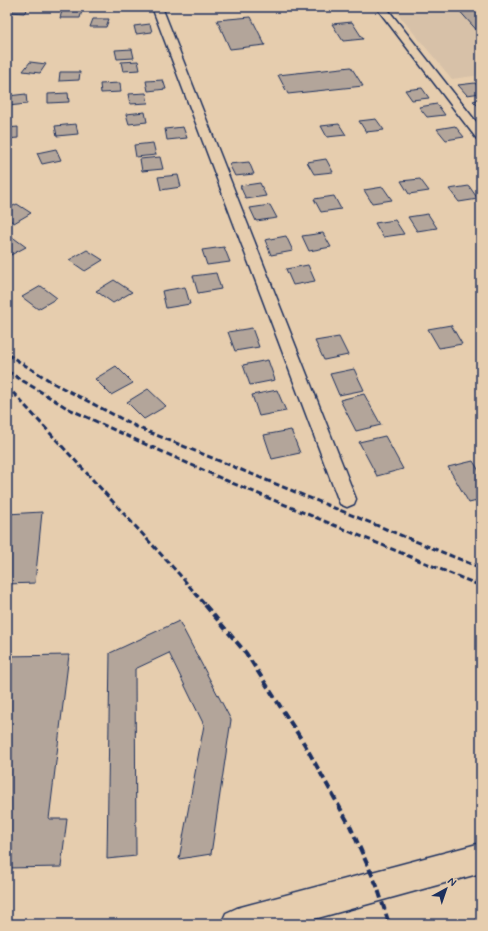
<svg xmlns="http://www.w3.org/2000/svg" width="488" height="931" viewBox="0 0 488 931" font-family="Mynerve,sans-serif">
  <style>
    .built { fill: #d7c1a8 }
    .building { fill: #b3a59a; stroke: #1b2f5e }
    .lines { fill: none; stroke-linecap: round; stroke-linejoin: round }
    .minor-casing { stroke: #1b2f5e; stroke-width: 3 }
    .tertiary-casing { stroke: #1b2f5e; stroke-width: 3 }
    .minor { fill: #e6cdae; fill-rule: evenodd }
    .tertiary { fill: #e6cdae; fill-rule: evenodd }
    .rail-far1 { stroke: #1b2f5e; stroke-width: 3; stroke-dasharray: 6 3; stroke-linecap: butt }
    .rail { stroke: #1b2f5e; stroke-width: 4; stroke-dasharray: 8 4; stroke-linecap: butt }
  </style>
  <rect width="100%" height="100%" fill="#e6cdae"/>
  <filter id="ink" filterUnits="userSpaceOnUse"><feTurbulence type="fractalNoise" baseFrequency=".025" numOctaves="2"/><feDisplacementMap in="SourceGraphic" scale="8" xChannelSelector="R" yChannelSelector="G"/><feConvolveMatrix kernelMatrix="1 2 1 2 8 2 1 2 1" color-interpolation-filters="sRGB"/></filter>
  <g filter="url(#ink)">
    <path class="built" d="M392 7H481V75L452 79Z"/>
    <g class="building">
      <path d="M14 7H30L24 13 10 12Z"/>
      <path d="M63 7H83L80 18H60Z"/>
      <path d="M94 7H111V10L94 9Z"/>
      <path d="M126 7H142L143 10 127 11Z"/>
      <path d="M456 7H481V35Z"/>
      <path d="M251 17 265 45 230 49 217 20Z"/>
      <path d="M93 19H109L106 27H90Z"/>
      <path d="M352 22 363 39 343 41 332 24Z"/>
      <path d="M150 24 152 32 136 34 134 26Z"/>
      <path d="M132 49 134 58 117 59 115 50Z"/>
      <path d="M138 61 140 70 123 71 121 62Z"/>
      <path d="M30 62 46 64 40 73 23 71Z"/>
      <path d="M351 67 363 86 288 94 278 75Z"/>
      <path d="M60 72H80L79 80 59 81Z"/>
      <path d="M163 80 166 89 148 91 146 81Z"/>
      <path d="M120 83 121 92 101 93 100 84Z"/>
      <path d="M475 83 481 90V93L467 95 458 85Z"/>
      <path d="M422 88 429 98 412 100 405 90Z"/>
      <path d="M68 93 69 102 48 103V94Z"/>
      <path d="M146 93 148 103 130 104 128 94Z"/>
      <path d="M26 94 27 104 8 106V96Z"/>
      <path d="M481 99V109L473 101Z"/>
      <path d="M437 104 445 115 427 117 419 107Z"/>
      <path d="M145 112 147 122 129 124 126 114Z"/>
      <path d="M376 119 384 130 366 132 359 121Z"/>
      <path d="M76 124 78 134 57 136 55 126Z"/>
      <path d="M339 124 346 135 327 137 321 126Z"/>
      <path d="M455 126 464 137 446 140 437 129Z"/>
      <path d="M18 127V138L7 139V128Z"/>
      <path d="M183 127 187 138 167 140 165 129Z"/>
      <path d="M153 143 156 155 136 157 134 145Z"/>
      <path d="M56 149 61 160 42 164 37 153Z"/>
      <path d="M160 157 163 169 142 171 140 159Z"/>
      <path d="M326 159 333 172 314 174 307 162Z"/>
      <path d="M249 162 254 174 235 176 229 164Z"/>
      <path d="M178 175 181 187 161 190 158 177Z"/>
      <path d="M420 179 429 191 409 194 401 181Z"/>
      <path d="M260 183 266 196 246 199 240 186Z"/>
      <path d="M469 186 478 199 459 202 449 189Z"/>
      <path d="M383 187 392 200 372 203 364 190Z"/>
      <path d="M334 196 341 209 321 212 314 199Z"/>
      <path d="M17 204 31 213 14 223 7 218V209Z"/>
      <path d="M270 205 277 218 256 221 250 208Z"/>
      <path d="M428 214 437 228 417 231 408 217Z"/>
      <path d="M395 220 404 234 383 237 375 223Z"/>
      <path d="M323 233 331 247 309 251 302 236Z"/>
      <path d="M11 236 26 247 7 257V238Z"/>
      <path d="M286 236 293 251 271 255 265 240Z"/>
      <path d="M224 247 230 262 207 265 202 250Z"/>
      <path d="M87 250 103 260 85 271 69 260Z"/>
      <path d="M308 265 315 281 293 285 286 269Z"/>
      <path d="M216 273 221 289 198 293 193 276Z"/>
      <path d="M114 280 132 292 113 303 96 291Z"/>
      <path d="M41 286 57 298 38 309 22 297Z"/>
      <path d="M185 287 190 304 166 308 162 291Z"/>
      <path d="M451 325 462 344 439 348 428 329Z"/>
      <path d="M252 328 259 347 235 351 228 332Z"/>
      <path d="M339 337 348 355 324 360 315 341Z"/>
      <path d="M268 360 275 380 250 385 243 365Z"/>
      <path d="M116 366 133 383 111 395 95 379Z"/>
      <path d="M354 369 364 390 339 395 330 374Z"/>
      <path d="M148 389 166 406 144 419 127 402Z"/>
      <path d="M277 390 286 411 259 416 252 395Z"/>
      <path d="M364 394 381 425 356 431 340 400Z"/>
      <path d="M291 430 300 453 272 459 264 435Z"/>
      <path d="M385 436 403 469 377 476 359 442Z"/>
      <path d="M473 461 481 474V500L469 503 448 467Z"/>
      <path d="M42 512 35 583 7 584V514Z"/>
      <path d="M179 621 231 720 211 854 179 859 204 725 169 653 135 669 136 856 107 859 110 653Z"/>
      <path d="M69 655 49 819H67L61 867 7 868V656Z"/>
    </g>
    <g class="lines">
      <defs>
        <g id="minor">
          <path d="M152 7H162L356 499 354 504 347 507 340 504 338 499Z"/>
          <path d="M376 7H386L481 128V140L477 139Z"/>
        </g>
        <path id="tertiary" d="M481 843V873L296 924H221L226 913 237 908Z"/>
      </defs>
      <use href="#minor" class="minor-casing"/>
      <use href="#tertiary" class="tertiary-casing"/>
      <use href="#minor" class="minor"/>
      <use href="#tertiary" class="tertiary"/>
      <g class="rail-far1">
        <path d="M7 354 55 384 139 428 481 568"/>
        <path d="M7 371 67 408 134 439 225 480 481 586"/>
        <path d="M7 386 179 574 206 606"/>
      </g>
      <path class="rail" d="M205 605 246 653 305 745 350 826 377 886 389 924"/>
    </g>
  </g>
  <rect width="488" height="931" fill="none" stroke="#e6cdae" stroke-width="24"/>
  <rect x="12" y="12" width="464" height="907" fill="none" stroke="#1b2f5e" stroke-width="1.5" filter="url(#ink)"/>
  <g transform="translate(446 889) rotate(40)" stroke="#e6cdae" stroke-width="3" paint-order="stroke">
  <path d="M0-3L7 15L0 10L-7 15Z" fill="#1b2f5e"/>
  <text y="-6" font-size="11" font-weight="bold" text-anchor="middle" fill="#1b2f5e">N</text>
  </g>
</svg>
